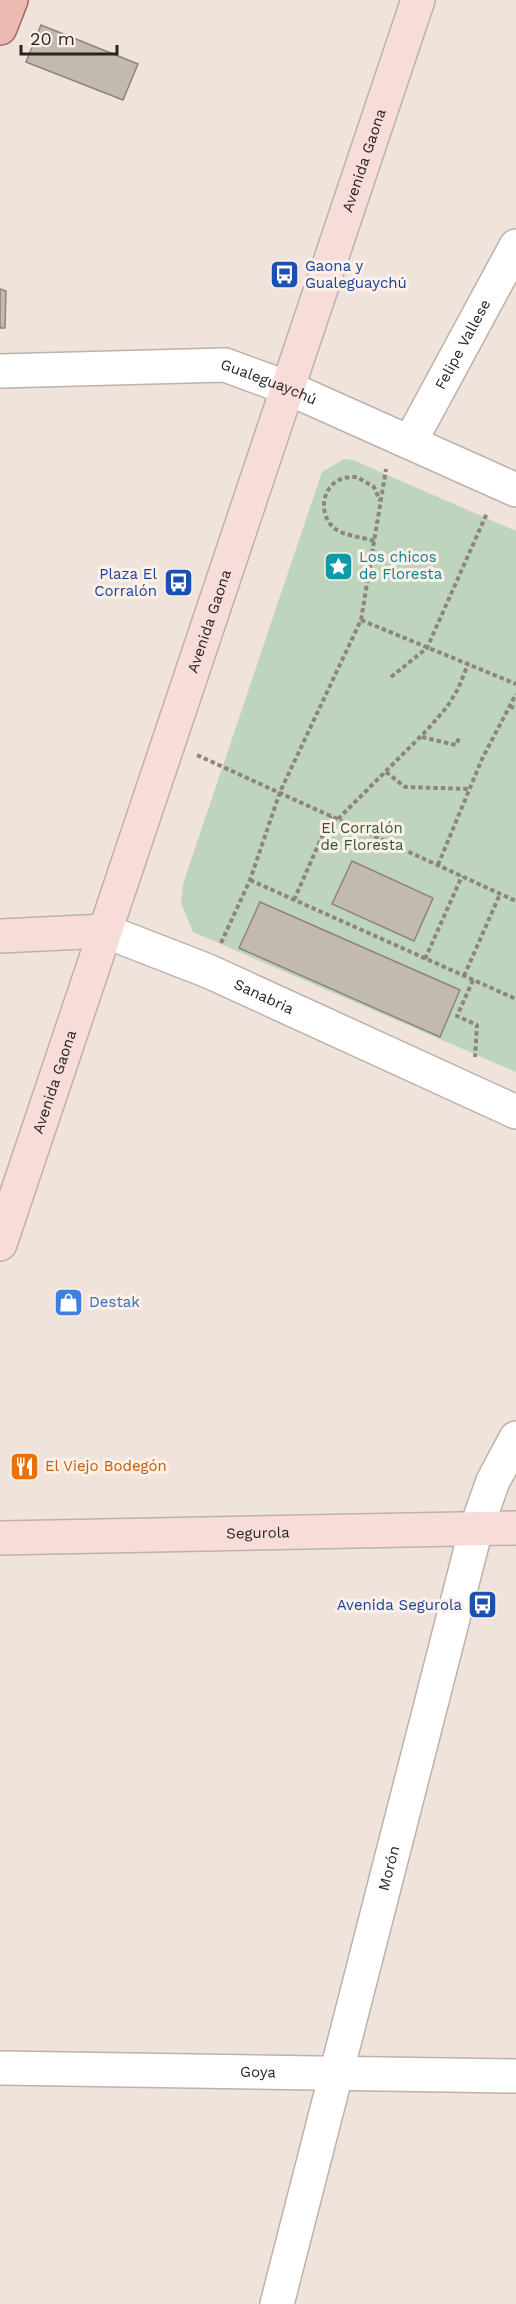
<svg xmlns="http://www.w3.org/2000/svg" width="516" height="2304" viewBox="0 0 516 2304" font-family="'Work Sans',sans-serif">
  <style>
    .green { fill: #bed4bd }
    .building { fill: #c2b9af; stroke: #8d857b; stroke-width: 1.5 }
    .lines { fill: none; stroke-linecap: round; stroke-linejoin: round }
    .street-casing { stroke: #bdb1aa; stroke-width: 36 }
    .secondary-casing { stroke: #bdb1aa; stroke-width: 36 }
    .primary-casing { stroke: #a3665f; stroke-width: 36 }
    .path { stroke: #8e857f; stroke-width: 4; stroke-dasharray: 4.5 3; stroke-linecap: butt }
    .street { stroke: #fff; stroke-width: 33 }
    .secondary { stroke: #f7dcd9; stroke-width: 33 }
    .primary { stroke: #efb9b3; stroke-width: 33 }
    .labels { text-anchor: middle; stroke-width: 6; stroke-linejoin: round; paint-order: stroke }
    .street-label { font-size: 15px; fill: #292421; stroke: #fdf0e8 }
    .transit-label { font-size: 15px; fill: #164399; stroke: #fdf0e8; text-anchor: end }
    .culture-label { font-size: 15px; fill: #0d838f; stroke: #fdf0e8; text-anchor: start }
    .park-label { font-size: 15px; fill: #2f592e; stroke: #fdf0e8 }
    .shop-label { font-size: 15px; fill: #366cbe; stroke: #fdf0e8; text-anchor: start }
    .food-label { font-size: 15px; fill: #c56008; stroke: #fdf0e8; text-anchor: start }
  </style>
  <rect width="100%" height="100%" fill="#f0e3db"/>
  <path class="green" d="M344 459 353 460 516 531V1072L193 932 181 903 183 884 322 472Z"/>
  <g class="building">
    <path d="M41 25 138 64 123 100 26 62Z"/>
    <path d="M0 289 6 291 5 328H0Z"/>
    <path d="M352 861 433 898 414 941 332 904Z"/>
    <path d="M260 902 460 990 440 1037 239 948Z"/>
  </g>
  <g class="lines">
    <defs>
      <g id="street">
        <path id="s1" d="M0 371 225 365 288 388 516 490"/>
        <path id="s2" d="M410 442 516 246"/>
        <path id="s3" d="M105 931 208 971 516 1112"/>
        <path id="s4" d="M0 2068 516 2076"/>
        <path id="s5" d="M277 2304 476 1529 493 1481 516 1438"/>
      </g>
      <g id="secondary">
        <path d="M0 936 105 931"/>
        <path id="s6" d="M0 1244 418 0"/>
        <path id="s7" d="M0 1538 516 1528"/>
      </g>
      <path id="primary" d="M0 28 11 0"/>
    </defs>
    <use href="#street" class="street-casing"/>
    <use href="#secondary" class="secondary-casing"/>
    <use href="#primary" class="primary-casing"/>
    <g class="path">
      <path d="M374 541C362 537 344 536 334 528 319 515 321 489 339 480 344 477 351 477 357 477L374 487 380 501"/>
      <path d="M361 620 516 684"/>
      <path d="M391 677 427 648 487 513"/>
      <path d="M510 706 516 709"/>
      <path d="M422 737 456 745 459 738"/>
      <path d="M197 755 516 901"/>
      <path d="M386 772 405 787 469 789"/>
      <path d="M338 819 427 730 447 707 458 689 468 664"/>
      <path d="M438 865 482 759 516 694"/>
      <path d="M250 880 516 999"/>
      <path d="M294 900 331 816"/>
      <path d="M221 943 250 880 280 792 361 620 386 469"/>
      <path d="M425 959 462 876"/>
      <path d="M464 976 500 894"/>
      <path d="M473 980 457 1016 477 1025 475 1057"/>
    </g>
    <use href="#street" class="street"/>
    <use href="#secondary" class="secondary"/>
    <use href="#primary" class="primary"/>
  </g>
  <defs>
    <symbol id="bus-square" viewBox="-11 -11 22 22"><rect x="-9" y="-9" width="18" height="18" rx="4" fill="#1a4fb4" stroke="#fdf0e8"/><path d="M-5-6H5V4H4V6H2V4H-2V6H-4V4H-5ZM-3.5-4V0h7V-4ZM-3.5 1.2v1.5H-2V1.2ZM2 1.2v1.5H3.5V1.2Z" fill="#fff"/></symbol>
    <symbol id="sight-square" viewBox="-11 -11 22 22"><rect x="-9" y="-9" width="18" height="18" rx="4" fill="#0f9aa8" stroke="#fdf0e8"/><path d="M0-6L1.8-2.2L6-1.7L2.9 1.2L3.7 5.4L0 3.3L-3.7 5.4L-2.9 1.2L-6-1.7L-1.8-2.2Z" fill="#fff"/></symbol>
    <symbol id="shop-square" viewBox="-11 -11 22 22"><rect x="-9" y="-9" width="18" height="18" rx="4" fill="#3f7fe0" stroke="#fdf0e8"/><path d="M-5-2.5h2.3a2.7 3.5 0 0 1 5.4 0H5L5.5 6h-11ZM-1.5-2.5h3a1.5 2.3 0 0 0-3 0Z" fill="#fff"/></symbol>
    <symbol id="restaurant-square" viewBox="-11 -11 22 22"><rect x="-9" y="-9" width="18" height="18" rx="4" fill="#e8710a" stroke="#fdf0e8"/><path d="M-5-6h1v4h1v-4h1v4h1v-4h1v5L-1.5 .5V6h-2V.5L-5-1ZM5-6V6H3V1.5H1.5Q1.5-4 5-6Z" fill="#fff"/></symbol>
  </defs>
  <g fill-rule="evenodd">
    <use href="#bus-square" x="268" y="258" width="33" height="33"/>
    <use href="#sight-square" x="322" y="550" width="33" height="33"/>
    <use href="#bus-square" x="162" y="566" width="33" height="33"/>
    <use href="#shop-square" x="52" y="1286" width="33" height="33"/>
    <use href="#restaurant-square" x="8" y="1450" width="33" height="33"/>
    <use href="#bus-square" x="466" y="1588" width="33" height="33"/>
  </g>
  <g class="labels">
    <g class="street-label">
      <text dy="5" stroke="none"><textPath href="#s6" startOffset="1143">Avenida Gaona</textPath></text>
      <text dy="5" stroke="none"><textPath href="#s2" startOffset="111">Felipe Vallese</textPath></text>
      <text dy="5" stroke="none"><textPath href="#s1" startOffset="272">Gualeguaychú</textPath></text>
      <text dy="5" stroke="none"><textPath href="#s6" startOffset="657">Avenida Gaona</textPath></text>
      <text dy="5" stroke="none"><textPath href="#s3" startOffset="172">Sanabria</textPath></text>
      <text dy="5" stroke="none"><textPath href="#s6" startOffset="171">Avenida Gaona</textPath></text>
      <text dy="5" stroke="none"><textPath href="#s7" startOffset="258">Segurola</textPath></text>
      <text dy="5" stroke="none"><textPath href="#s5" startOffset="450">Morón</textPath></text>
      <text dy="5" stroke="none"><textPath href="#s4" startOffset="258">Goya</textPath></text>
    </g>
    <g class="transit-label">
      <text x="305" y="271" text-anchor="start">Gaona y<tspan x="305" dy="17">Gualeguaychú</tspan></text>
      <text x="157" y="579">Plaza El<tspan x="157" dy="17">Corralón</tspan></text>
      <text x="462" y="1610">Avenida Segurola</text>
    </g>
    <g class="culture-label">
      <text x="359" y="562">Los chicos<tspan x="359" dy="17">de Floresta</tspan></text>
    </g>
    <g class="park-label">
      <text x="362" y="833">El Corralón<tspan x="362" dy="17">de Floresta</tspan></text>
    </g>
    <g class="shop-label">
      <text x="89" y="1307">Destak</text>
    </g>
    <g class="food-label">
      <text x="45" y="1471">El Viejo Bodegón</text>
    </g>
  </g>
  <path d="M21 45v9h96v-9" fill="none" stroke="#292421" stroke-width="3"/>
  <text x="30" y="45" font-size="18" fill="#292421" stroke="#fdf0e8" stroke-width="4.5" paint-order="stroke">20 m</text>
</svg>
